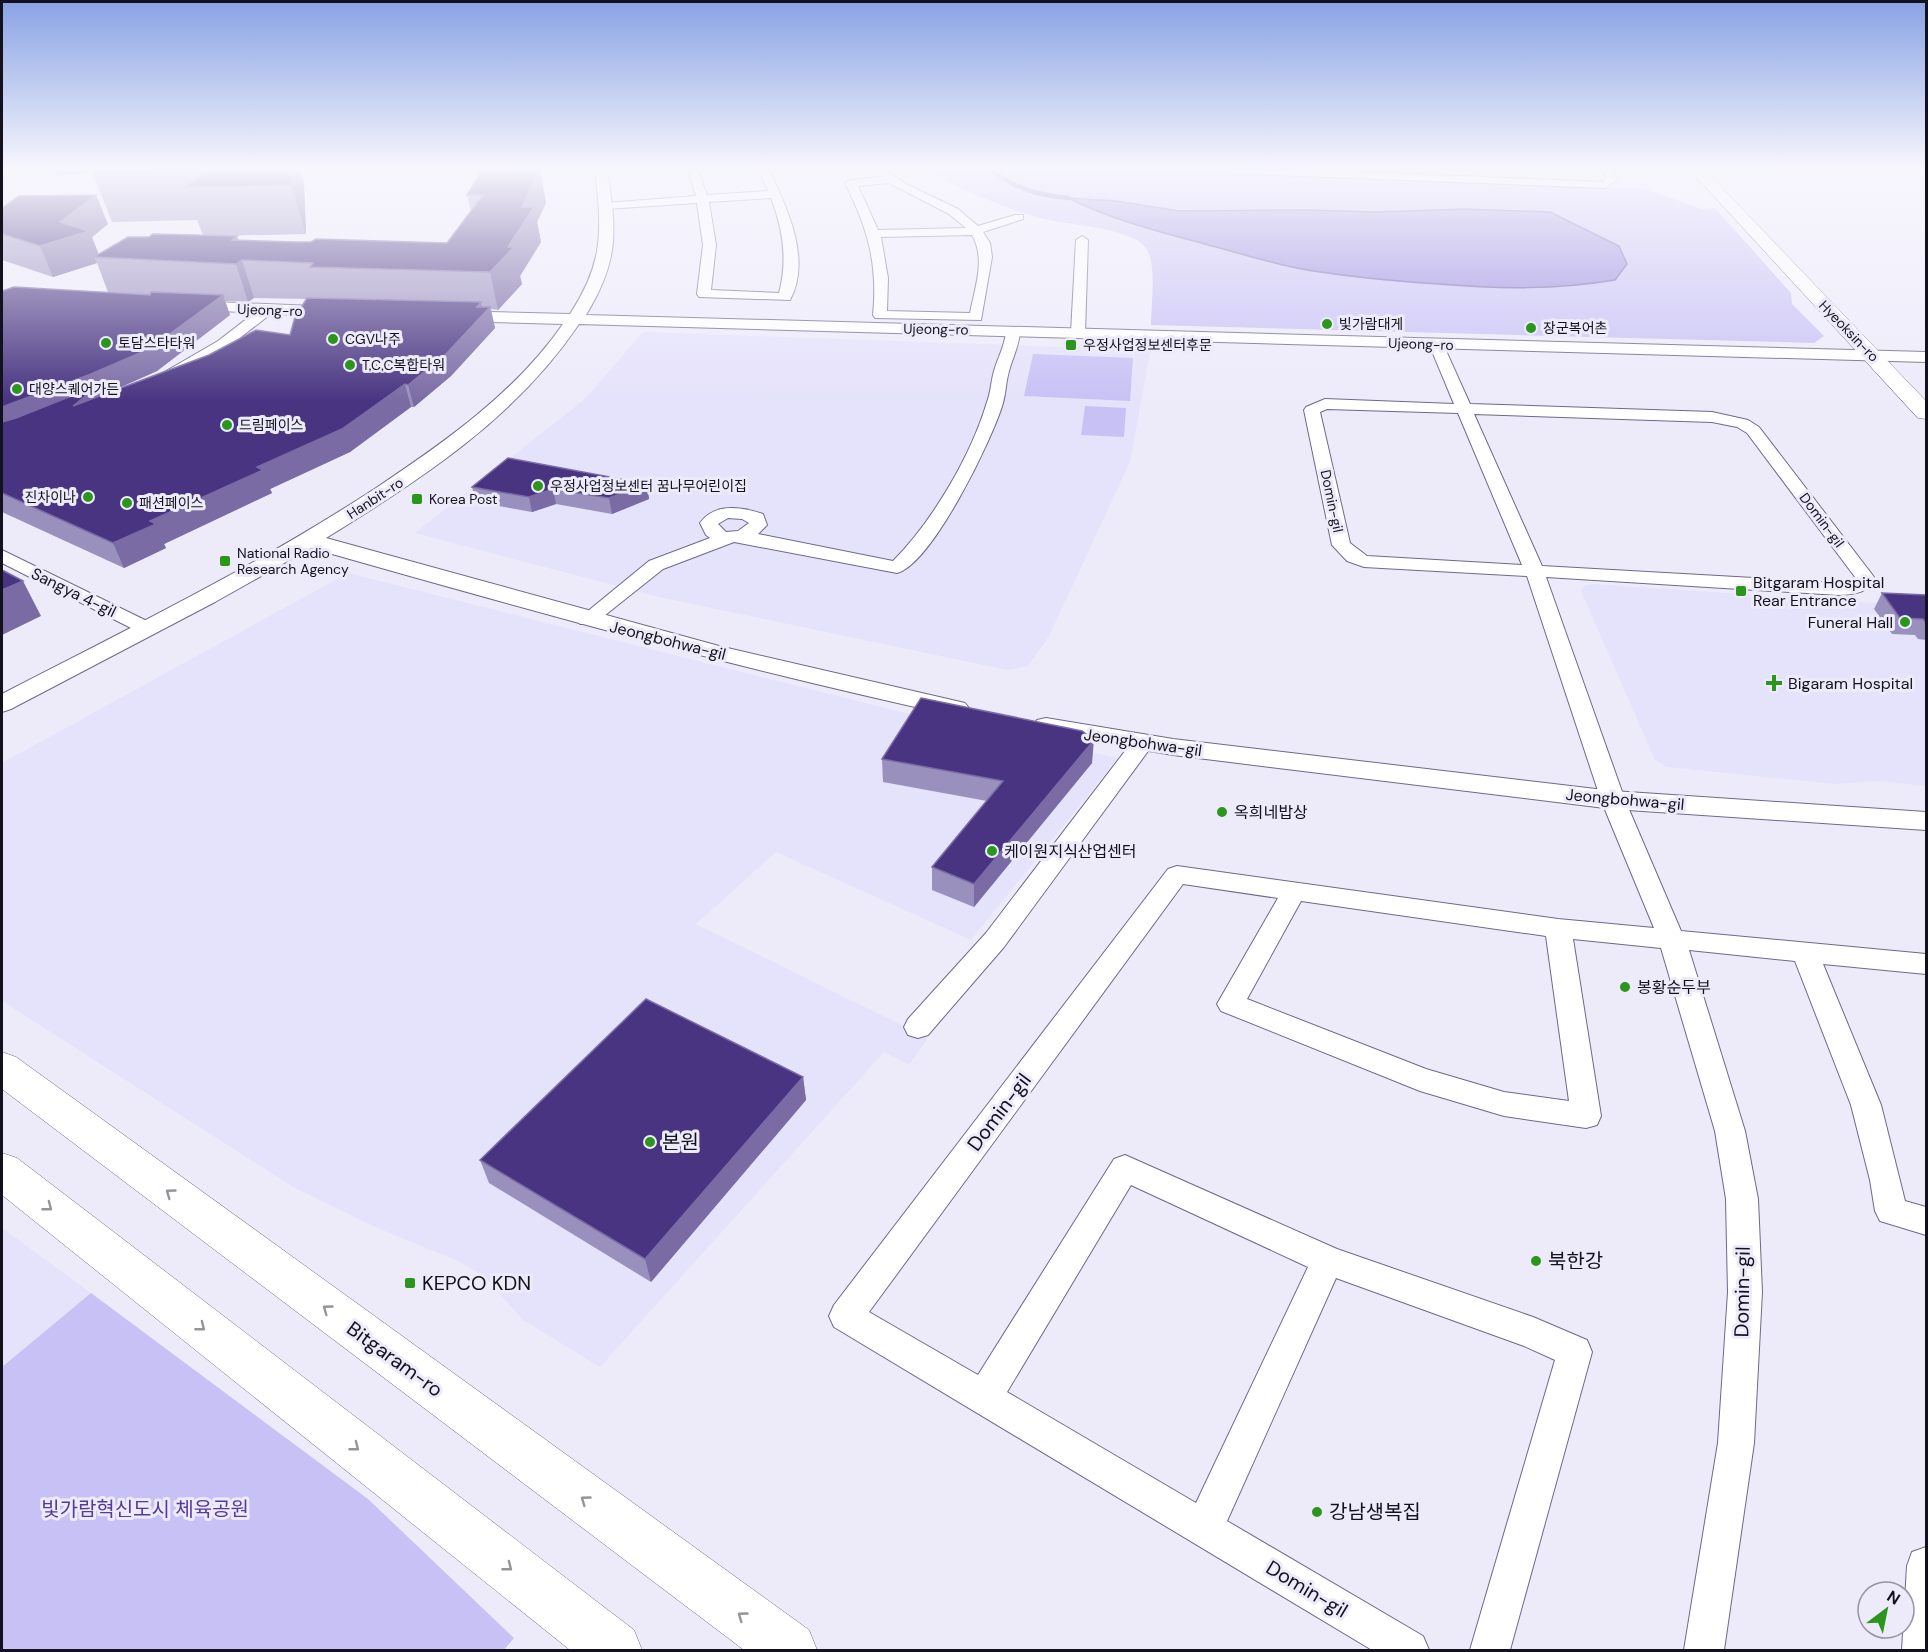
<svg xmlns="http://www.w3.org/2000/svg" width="1928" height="1652" viewBox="0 0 1928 1652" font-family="'DM Sans','Noto Sans KR',sans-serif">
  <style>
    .built { fill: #e5e2fb }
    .green { fill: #c8c1f5 }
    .water { fill: #9888de; stroke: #7064a4; stroke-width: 1.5 }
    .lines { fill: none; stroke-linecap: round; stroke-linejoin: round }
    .stream { stroke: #7064a4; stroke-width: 4.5 }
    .minor-casing { stroke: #6e6988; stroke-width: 2 }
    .tertiary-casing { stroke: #6e6988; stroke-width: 2 }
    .secondary-casing { stroke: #6e6988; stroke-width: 1 }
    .minor { fill: #fff; fill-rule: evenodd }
    .tertiary { fill: #fff; fill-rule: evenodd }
    .secondary { fill: #fff; fill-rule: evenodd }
    .wall { fill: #9a90be; fill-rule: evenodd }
    .shaded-wall { fill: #7a6ba5 }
    .building { fill: #483481; stroke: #7a6ba5; stroke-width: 1.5 }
    .oneway { stroke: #959499 }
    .poi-dot { fill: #2c951c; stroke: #edebfa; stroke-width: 2 }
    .labels { text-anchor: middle; stroke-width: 6; stroke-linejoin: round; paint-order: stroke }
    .far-street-label { font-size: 14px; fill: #13111d; stroke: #edebfa }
    .far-poi-label { font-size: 14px; fill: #13111d; stroke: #edebfa; text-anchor: start }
    .poi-label { font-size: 16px; fill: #13111d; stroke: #edebfa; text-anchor: start }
    .street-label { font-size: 16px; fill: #13111d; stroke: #edebfa }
    .near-street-label { font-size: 20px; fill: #13111d; stroke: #edebfa }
    .near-poi-label { font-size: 20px; fill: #13111d; stroke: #edebfa; text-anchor: start }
    .near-park-label { font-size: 20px; fill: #55399d; stroke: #edebfa }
  </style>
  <rect width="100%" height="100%" fill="#edebfa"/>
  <g class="built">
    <path d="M643 332 1123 349 1151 346 1130 462 1049 636 1028 666 1007 670 659 597 415 533 585 399Z"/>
    <path d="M348 573 925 718 1118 758 971 940 776 852 696 924 928 1038 909 1065 884 1052 600 1367 523 1320 483 1275 458 1261 375 1227 293 1187 2 1001V763Z"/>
    <path d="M1592 584 1921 606 1926 603V786L1879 781 1833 784 1667 767 1655 760 1581 591 1584 586Z"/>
    <path d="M2 1228 91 1293 2 1367Z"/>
  </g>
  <g class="green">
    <path d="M923 170H1170L1645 189 1702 209 1715 208 1791 293 1792 304 1824 336 1814 343 1151 325C1151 305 1157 263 1146 248 1136 231 1079 225 1059 222 1011 214 967 190 923 170Z"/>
    <path d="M1033 354 1133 358 1130 401 1024 396Z"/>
    <path d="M1085 406 1126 408 1124 437 1081 435Z"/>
    <path d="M91 1293 368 1499 514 1638 504 1650H2V1367Z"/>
  </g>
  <path class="water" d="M1068 198 1116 201 1179 211 1306 210 1376 212 1465 209 1550 212 1619 246 1627 264 1615 280C1555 290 1498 289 1438 284 1394 281 1351 277 1307 270 1272 264 1236 252 1201 243 1156 231 1110 219 1068 198Z"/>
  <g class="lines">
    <path class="stream" d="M992 170C1015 189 1039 195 1068 198"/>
    <defs>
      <g id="minor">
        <path d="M688 170H698L707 195 768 191 759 170H769C787 207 812 260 790 300L699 297 697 294 703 245 697 203 606 209 600 206 606 203 696 196ZM771 198C783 229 788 260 779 293L711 290 716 245 709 202Z"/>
        <path d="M874 170H886L904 183 958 209 978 226 1015 215H1023V219L983 232 990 243 992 257 981 320 875 318 873 315C878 264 868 229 845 183L851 180 881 177ZM889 183 949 214 966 228 878 230 858 186ZM972 235C986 259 975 287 970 313L887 311 888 278 881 237Z"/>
        <path d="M1223 170H1314L1603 182 1607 178 1601 170H1612L1618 179 1605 188 1228 173Z"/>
        <path d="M1082 236 1088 240 1085 333 1078 337 1071 333 1076 240Z"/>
        <path d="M267 306 274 310 272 313 228 347 173 377 168 378 161 374 218 341 262 307Z"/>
        <path d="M1013 327 1020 331C1019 346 1013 357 1009 371 1006 381 1006 392 1003 403 993 438 932 564 897 573L734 542 663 569 594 624H580L577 620 649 561 710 538 706 535 700 523C715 502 742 507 763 514L767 525 758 534 893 561C932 522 971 456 987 402 991 392 991 381 994 371 998 357 1005 346 1006 331ZM728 518 742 519 749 523 738 531 726 532 718 524Z"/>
        <path d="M1436 340 1443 344 1470 404 1712 412 1748 420 1759 427 1874 577C1869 594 1854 594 1839 595L1546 577 1625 800 1681 931 1926 954V974L1823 964 1881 1105 1905 1201 1926 1207V1235L1880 1221 1875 1211 1870 1180 1851 1105 1795 961 1689 950 1745 1131 1758 1199 1762 1292 1754 1443 1724 1650H1684L1718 1443 1728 1292 1726 1199 1715 1131 1661 948 1573 939 1601 1116 1597 1125 1586 1128 1504 1116 1420 1091 1221 1011 1217 1004 1278 898 1183 884 869 1312 978 1375 1114 1159 1125 1155 1337 1249 1533 1317 1587 1340 1592 1352 1510 1650H1470L1555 1360 1524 1346 1336 1278 1227 1521 1423 1636 1429 1650H1372L834 1327 829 1316 834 1305 1168 869 1177 866 1558 919 1654 928 1601 800 1527 576 1364 567 1347 561 1332 545 1304 410 1306 407 1325 399 1454 404 1429 344ZM1327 409 1458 413 1522 565 1367 556 1350 543 1320 412ZM1474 414 1712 422 1737 427 1747 433 1855 577 1854 580 1839 583 1542 566ZM1301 901 1546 936 1569 1101 1504 1092 1426 1069 1247 999ZM1131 1185 1308 1267 1196 1503 1007 1392Z"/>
        <path d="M2 550 153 624 156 628 153 632H139L2 563Z"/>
        <path d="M1143 736 1151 738 1154 743 1004 947 928 1035 918 1038 908 1035 904 1027 908 1019 986 933 1135 738Z"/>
        <path d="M1926 1547V1650H1902L1907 1566 1912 1552Z"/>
      </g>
      <g id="tertiary">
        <path d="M595 170H607C617 231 619 261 586 315L1926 352V362L579 324C516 418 420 480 326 538L719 646 965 703 969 708 965 713 956 716C738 669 525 609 311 548L215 602 11 709 2 712V694C128 629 257 566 376 488 445 442 515 393 563 324L453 321 445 316 453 311 570 314C604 262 602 231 595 170Z"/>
        <path d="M189 301 338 307 346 312 338 317 183 309 181 306Z"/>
        <path d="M1046 718 1173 739 1613 791 1926 812V830L1613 809 1173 755 1037 732 1033 726 1037 720Z"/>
      </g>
      <g id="secondary">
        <path d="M1690 170H1705L1926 401V419L1918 418Z"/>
        <path d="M2 1052 16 1057 809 1630 817 1650H744L2 1089Z"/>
        <path d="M2 1153 17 1158 634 1630 642 1650H570L2 1195Z"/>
      </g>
    </defs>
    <use href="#minor" class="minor-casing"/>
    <use href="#tertiary" class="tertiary-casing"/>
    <use href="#secondary" class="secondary-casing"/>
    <use href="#minor" class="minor"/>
    <use href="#tertiary" class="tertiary"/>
    <use href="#secondary" class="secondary"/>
  </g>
  <g class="wall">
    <path d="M99 170H300L304 184 306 234 217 236 238 240 297 242 447 243 471 211 467 195 482 170H541V176L546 203 537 222 541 242 520 276 522 284 498 310 491 309 495 328 451 376 414 407H411L350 452 270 489 272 493 164 544 166 548 124 568 2 512V291L108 292 97 263 53 277 2 260V208L96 195 108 224 92 237 99 255 149 237 203 235 197 220 112 222 93 174ZM254 298 306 299 290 335 103 395 157 371 230 315 225 301 248 302Z"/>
    <path d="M647 484 649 499 612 514 556 504 532 512 476 502 472 487Z"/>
    <path d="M1882 593 1926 595V640L1918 639 1915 635 1892 634 1874 609Z"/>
    <path d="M882 759 1092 763 974 907 932 890V867L987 801 883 782Z"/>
    <path d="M803 1077 806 1100 651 1282 489 1183 480 1160Z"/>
  </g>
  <g class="shaded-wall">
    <path d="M54 170H90L89 173 57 176Z"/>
    <path d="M291 170H300L304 184 306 234 291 185Z"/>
    <path d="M532 170H541V176L546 203 537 222 541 242 520 276 522 284 498 310 490 272 522 207Z"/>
    <path d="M96 195 108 224 92 237 100 258 94 257 97 263 53 277 40 246 60 222Z"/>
    <path d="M237 236 245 260H242L254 298 248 302 236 264 232 240Z"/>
    <path d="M223 295 230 315 157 371 103 395 2 434V407Z"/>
    <path d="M481 302 484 314 490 307 495 328 451 376 414 407 408 385Z"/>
    <path d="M405 384 411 407 350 452 270 489 272 493 164 544 166 548 124 568 113 543 150 521 257 467Z"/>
    <path d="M647 484 649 499 612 514 609 498Z"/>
    <path d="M553 489 556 504 532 512 529 497Z"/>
    <path d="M23 581 41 616 2 635V590Z"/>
    <path d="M1094 740 1092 763 974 907V884Z"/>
    <path d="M803 1077 806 1100 651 1282 645 1259Z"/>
  </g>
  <g class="building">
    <path d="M99 170H291V185L186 187 204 172 93 174Z"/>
    <path d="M482 170H539L522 207H534L508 247H514L490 272 310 267 313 263 242 260 236 264 94 257 128 237H149L153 234 237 236 232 240 297 242H311L316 239 447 243 483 195H467Z"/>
    <path d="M96 195 60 222 89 231 40 246 2 234V208L19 196Z"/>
    <path d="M14 287 150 295 151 292 223 295 149 349 91 374 2 407V291Z"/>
    <path d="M307 298 481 302 477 307H490L446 354 408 385 405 384 342 429 257 467 263 470 150 521 156 524 113 543 2 493V422L16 418 99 385 73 406 209 355 256 330 290 335 295 317Z"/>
    <path d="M508 458 647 484 609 498 553 489 529 497 472 487Z"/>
    <path d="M2 570 23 581 2 590Z"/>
    <path d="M1882 593 1926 595V623L1923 619 1900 618Z"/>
    <path d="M921 698 1082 731 1094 740 974 884 932 867 1003 781 882 759Z"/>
    <path d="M646 999 803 1077 645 1259 480 1160Z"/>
  </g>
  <defs><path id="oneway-chevron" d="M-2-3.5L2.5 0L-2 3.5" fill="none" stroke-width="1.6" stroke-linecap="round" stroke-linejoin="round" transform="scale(1.5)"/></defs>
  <g class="oneway">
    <use href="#oneway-chevron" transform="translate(170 1193) rotate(-144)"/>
    <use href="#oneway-chevron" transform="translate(48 1207) rotate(38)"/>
    <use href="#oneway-chevron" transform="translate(327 1309) rotate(-144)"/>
    <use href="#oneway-chevron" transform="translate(201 1327) rotate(38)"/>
    <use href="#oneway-chevron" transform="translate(355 1447) rotate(38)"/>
    <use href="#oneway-chevron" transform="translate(585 1500) rotate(-144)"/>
    <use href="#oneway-chevron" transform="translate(508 1567) rotate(38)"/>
    <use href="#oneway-chevron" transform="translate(742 1616) rotate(-144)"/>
  </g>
  <linearGradient id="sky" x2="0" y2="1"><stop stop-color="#88a2e4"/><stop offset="0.42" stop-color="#f7f6fd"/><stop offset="1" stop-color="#f7f6fd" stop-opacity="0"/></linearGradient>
  <rect width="1928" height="401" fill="url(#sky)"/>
  <g class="poi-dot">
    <circle cx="1327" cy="324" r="6"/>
    <circle cx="1531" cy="328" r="6"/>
    <circle cx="333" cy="339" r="6"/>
    <circle cx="106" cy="343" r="6"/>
    <rect x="1065" y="339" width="12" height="12" rx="3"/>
    <circle cx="350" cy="365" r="6"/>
    <circle cx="17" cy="389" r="6"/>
    <circle cx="227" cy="425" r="6"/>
    <circle cx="538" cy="486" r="6"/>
    <circle cx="88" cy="497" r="6"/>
    <rect x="411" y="493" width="12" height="12" rx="3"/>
    <circle cx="127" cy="503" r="6"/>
    <rect x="219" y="555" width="12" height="12" rx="3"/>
    <rect x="1735" y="585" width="12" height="12" rx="3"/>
    <circle cx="1905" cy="622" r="6"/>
    <path d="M1771 674h6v6h6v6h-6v6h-6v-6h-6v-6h6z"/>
    <circle cx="1222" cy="812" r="6"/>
    <circle cx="992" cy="851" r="6"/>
    <circle cx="1625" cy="987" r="6"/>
    <circle cx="650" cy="1142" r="6"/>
    <circle cx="1536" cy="1261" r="6"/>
    <rect x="404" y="1277" width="12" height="12" rx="3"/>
    <circle cx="1317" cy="1512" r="6"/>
  </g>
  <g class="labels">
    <g class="far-street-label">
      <text transform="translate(270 310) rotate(2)" y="5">Ujeong-ro</text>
      <text transform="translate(936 329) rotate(1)" y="5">Ujeong-ro</text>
      <text transform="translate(1849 331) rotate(46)" y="5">Hyeoksin-ro</text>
      <text transform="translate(1421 344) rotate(2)" y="5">Ujeong-ro</text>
      <text transform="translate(375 498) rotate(-33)" y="5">Hanbit-ro</text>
      <text transform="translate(1332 501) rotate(78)" y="5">Domin-gil</text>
      <text transform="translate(1822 520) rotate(53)" y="5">Domin-gil</text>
    </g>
    <g class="far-poi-label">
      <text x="1339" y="329">빛가람대게</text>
      <text x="1543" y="333">장군복어촌</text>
      <text x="345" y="344">CGV나주</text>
      <text x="118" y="348">토담스타타워</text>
      <text x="1083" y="350">우정사업정보센터후문</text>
      <text x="362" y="370">T.C.C복합타워</text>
      <text x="29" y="394">대양스퀘어가든</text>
      <text x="239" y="430">드림페이스</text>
      <text x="550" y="491">우정사업정보센터 꿈나무어린이집</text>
      <text x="76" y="502" text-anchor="end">진차이나</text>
      <text x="429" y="504">Korea Post</text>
      <text x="139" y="508">패션페이스</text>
      <text x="237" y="558">National Radio<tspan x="237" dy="16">Research Agency</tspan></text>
    </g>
    <g class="poi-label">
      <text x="1753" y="588">Bitgaram Hospital<tspan x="1753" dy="18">Rear Entrance</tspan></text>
      <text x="1893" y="628" text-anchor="end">Funeral Hall</text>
      <text x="1788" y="689">Bigaram Hospital</text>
      <text x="1234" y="818">옥희네밥상</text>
      <text x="1004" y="857">케이원지식산업센터</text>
      <text x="1637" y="993">봉황순두부</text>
    </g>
    <g class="street-label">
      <text transform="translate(74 592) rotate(26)" y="6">Sangya 4-gil</text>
      <text transform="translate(668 640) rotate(14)" y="6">Jeongbohwa-gil</text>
      <text transform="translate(1143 742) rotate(8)" y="6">Jeongbohwa-gil</text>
      <text transform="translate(1625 799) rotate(5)" y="6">Jeongbohwa-gil</text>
    </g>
    <g class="near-street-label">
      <text transform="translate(999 1112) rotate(-53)" y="7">Domin-gil</text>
      <text transform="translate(1742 1292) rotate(-89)" y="7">Domin-gil</text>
      <text transform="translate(395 1359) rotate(36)" y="7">Bitgaram-ro</text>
      <text transform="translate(1307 1589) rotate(31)" y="7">Domin-gil</text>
    </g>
    <g class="near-poi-label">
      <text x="662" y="1149">본원</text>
      <text x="1548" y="1268">북한강</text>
      <text x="422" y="1290">KEPCO KDN</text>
      <text x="1329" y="1519">강남생복집</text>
    </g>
    <g class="near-park-label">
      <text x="145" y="1516">빛가람혁신도시 체육공원</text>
    </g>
  </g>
  <rect width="1928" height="1652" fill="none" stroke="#13111d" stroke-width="6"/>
  <g transform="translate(1886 1610) rotate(32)"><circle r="28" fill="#edebfa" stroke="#9694a2" stroke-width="1.5"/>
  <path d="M0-4.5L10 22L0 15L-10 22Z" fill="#2c951c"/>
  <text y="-9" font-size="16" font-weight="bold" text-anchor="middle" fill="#13111d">N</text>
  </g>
</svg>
